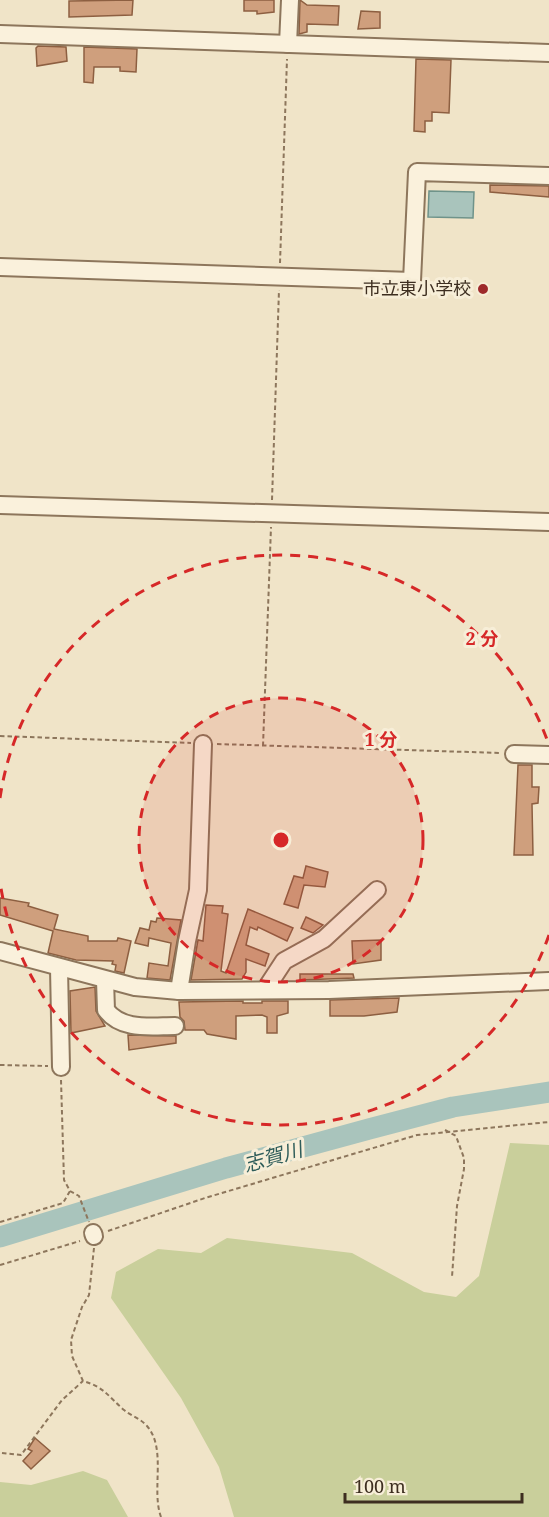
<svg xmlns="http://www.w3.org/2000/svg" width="549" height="1517" viewBox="0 0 549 1517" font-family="'Noto Serif','Noto Sans JP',serif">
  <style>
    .green { fill: #c9cf9b }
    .water { fill: #a9c4bc; stroke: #6f938a; stroke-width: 1.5 }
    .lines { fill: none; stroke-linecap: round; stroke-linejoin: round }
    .river { stroke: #a9c4bc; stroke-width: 21 }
    .building { fill: #cf9f7d; stroke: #8d5f41; stroke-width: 1.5 }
    .minor-casing { stroke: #8d765c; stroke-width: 20 }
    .path { stroke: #8d765c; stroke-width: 2; stroke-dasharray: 4.5 3; stroke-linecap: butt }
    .minor { stroke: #faf1dc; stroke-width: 16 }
    .ring { fill: none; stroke: #d62828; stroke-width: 3; stroke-dasharray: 10 8 }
    .poi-dot { fill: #9e2a2b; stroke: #f7eed8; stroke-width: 2 }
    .labels { text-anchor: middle; stroke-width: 6; stroke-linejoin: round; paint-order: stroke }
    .poi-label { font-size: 18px; fill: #3d2e20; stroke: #f7eed8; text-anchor: end }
    .water-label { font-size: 20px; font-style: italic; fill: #2f5d5a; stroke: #f7eed8 }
    .centre { fill: #d62828; stroke: #f7eed8; stroke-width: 3 }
    .ring-label { font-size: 18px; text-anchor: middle; font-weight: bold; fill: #d62828; stroke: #f7eed8; stroke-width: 6; stroke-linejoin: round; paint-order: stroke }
  </style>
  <rect width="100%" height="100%" fill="#f0e4c8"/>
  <g class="green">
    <path d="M510 1143 549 1145V1517H234L219 1467 181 1398 111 1298 116 1272 158 1249 201 1253 227 1238 352 1253 424 1292 456 1297 479 1276Z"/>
    <path d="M83 1471 107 1480 128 1517H0V1482L31 1485Z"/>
  </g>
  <path class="water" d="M429 191 474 192 473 218 428 217Z"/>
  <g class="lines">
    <path class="river" d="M0 1237 226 1168 369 1129 453 1107 549 1092"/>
  </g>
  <g class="building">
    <path d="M133 0 132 15 69 17V1Z"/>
    <path d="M244 0H274V12L257 14V11H244Z"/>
    <path d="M300 0 307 5 339 6 338 25 307 24V32L299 34Z"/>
    <path d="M361 11 380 12V28L358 29Z"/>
    <path d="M38 46 66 47 67 61 37 66 36 48Z"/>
    <path d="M84 47 137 49 136 72 120 71V67H94L93 83 84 82Z"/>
    <path d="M416 59 451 60 449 113 432 112V121H425V132L414 131Z"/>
    <path d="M490 185 549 186V197L490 192Z"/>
    <path d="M518 765H532V787H539L538 803 532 804 533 855H514Z"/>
    <path d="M306 866 328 872 325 887 304 885 298 908 284 904 294 876 303 878Z"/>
    <path d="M0 898 29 903 28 906 58 915 54 929 88 936V941H117L118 938 131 941 124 973 115 971 116 965 112 964 113 961 76 960 48 953 53 931 0 915Z"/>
    <path d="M206 905 223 906 222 913 228 914 221 971 226 973 248 909 293 928 287 941 258 927 257 930 250 927 246 945 269 954 265 966 246 959V972L242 979 191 980 198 940 203 941Z"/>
    <path d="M306 917 323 925 313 933 301 928Z"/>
    <path d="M157 918 181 920 170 980 147 978 149 963 168 966 171 943 149 938 148 946 135 943 140 928 149 930 151 921 156 922Z"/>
    <path d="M381 940V960L353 964 352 941Z"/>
    <path d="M300 974H353L354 978 300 980Z"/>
    <path d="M95 987 96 1011 105 1026 71 1033 70 991Z"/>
    <path d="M399 998 397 1012 364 1016H330V1000Z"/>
    <path d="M243 1001V1003H262V1001H288V1013L277 1016V1033H267V1017L262 1015 236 1016V1039L207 1034 204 1030H185L184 1021 180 1017 179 1002Z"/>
    <path d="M128 1035 176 1036V1043L129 1050Z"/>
    <path d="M35 1438 50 1451 31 1469 23 1461 32 1451 28 1449Z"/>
  </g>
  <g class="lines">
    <defs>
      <g id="minor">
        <path d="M0 34 549 53"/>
        <path d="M288 44 290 0"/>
        <path d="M0 267 412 281 417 172 549 176"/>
        <path d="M0 505 549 522"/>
        <path d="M514 754 549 755"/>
        <path d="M0 951 135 987 179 991 329 990 549 981"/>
        <path d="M59 968 61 1067"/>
        <path d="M105 980 106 1010C122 1031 151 1026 175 1026"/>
        <path d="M265 990 284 961 324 939 377 890"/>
        <path d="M179 991 187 941 198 890 203 744"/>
        <path d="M93 1233 94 1236"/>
      </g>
    </defs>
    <use href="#minor" class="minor-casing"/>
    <g class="path">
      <path d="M280 263 287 59"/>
      <path d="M272 500 279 290"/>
      <path d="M0 736 191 743"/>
      <path d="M217 744 500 753"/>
      <path d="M263 746 271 527"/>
      <path d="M0 1065 48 1066"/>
      <path d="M61 1080 64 1180 70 1191 79 1196 89 1222"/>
      <path d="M445 1130 456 1136 464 1158V1169L457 1206 452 1277"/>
      <path d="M0 1222 63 1203 70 1191"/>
      <path d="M108 1231 205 1198 417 1135 549 1122"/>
      <path d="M94 1248 89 1295 82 1307 71 1340 72 1356 83 1381C104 1387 108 1396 124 1410 131 1416 140 1418 147 1426 167 1449 151 1490 161 1517"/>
      <path d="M0 1265 80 1241"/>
      <path d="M2 1453 21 1455 62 1400 83 1381"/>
    </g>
    <use href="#minor" class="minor"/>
  </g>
  <circle cx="281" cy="840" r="142" fill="#d62828" fill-opacity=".12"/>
  <g class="ring">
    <circle cx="281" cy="840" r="142"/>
    <path d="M549 935A284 284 0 0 1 0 882M0 798A284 284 0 0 1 549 745"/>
  </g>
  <circle class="poi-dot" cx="483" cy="289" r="6"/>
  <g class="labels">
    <g class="poi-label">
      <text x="471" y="295">市立東小学校</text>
    </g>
    <g class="water-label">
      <text transform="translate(273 1157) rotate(-16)" y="7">志賀川</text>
    </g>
  </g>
  <circle cx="281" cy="840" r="9" class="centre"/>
  <g class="ring-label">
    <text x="482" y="645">2 分</text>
    <text x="381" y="746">1 分</text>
  </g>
  <path d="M345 1493v9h177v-9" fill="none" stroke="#3d2e20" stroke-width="3"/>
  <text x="354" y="1493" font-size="18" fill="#3d2e20" stroke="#f7eed8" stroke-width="4.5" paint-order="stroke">100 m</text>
</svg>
